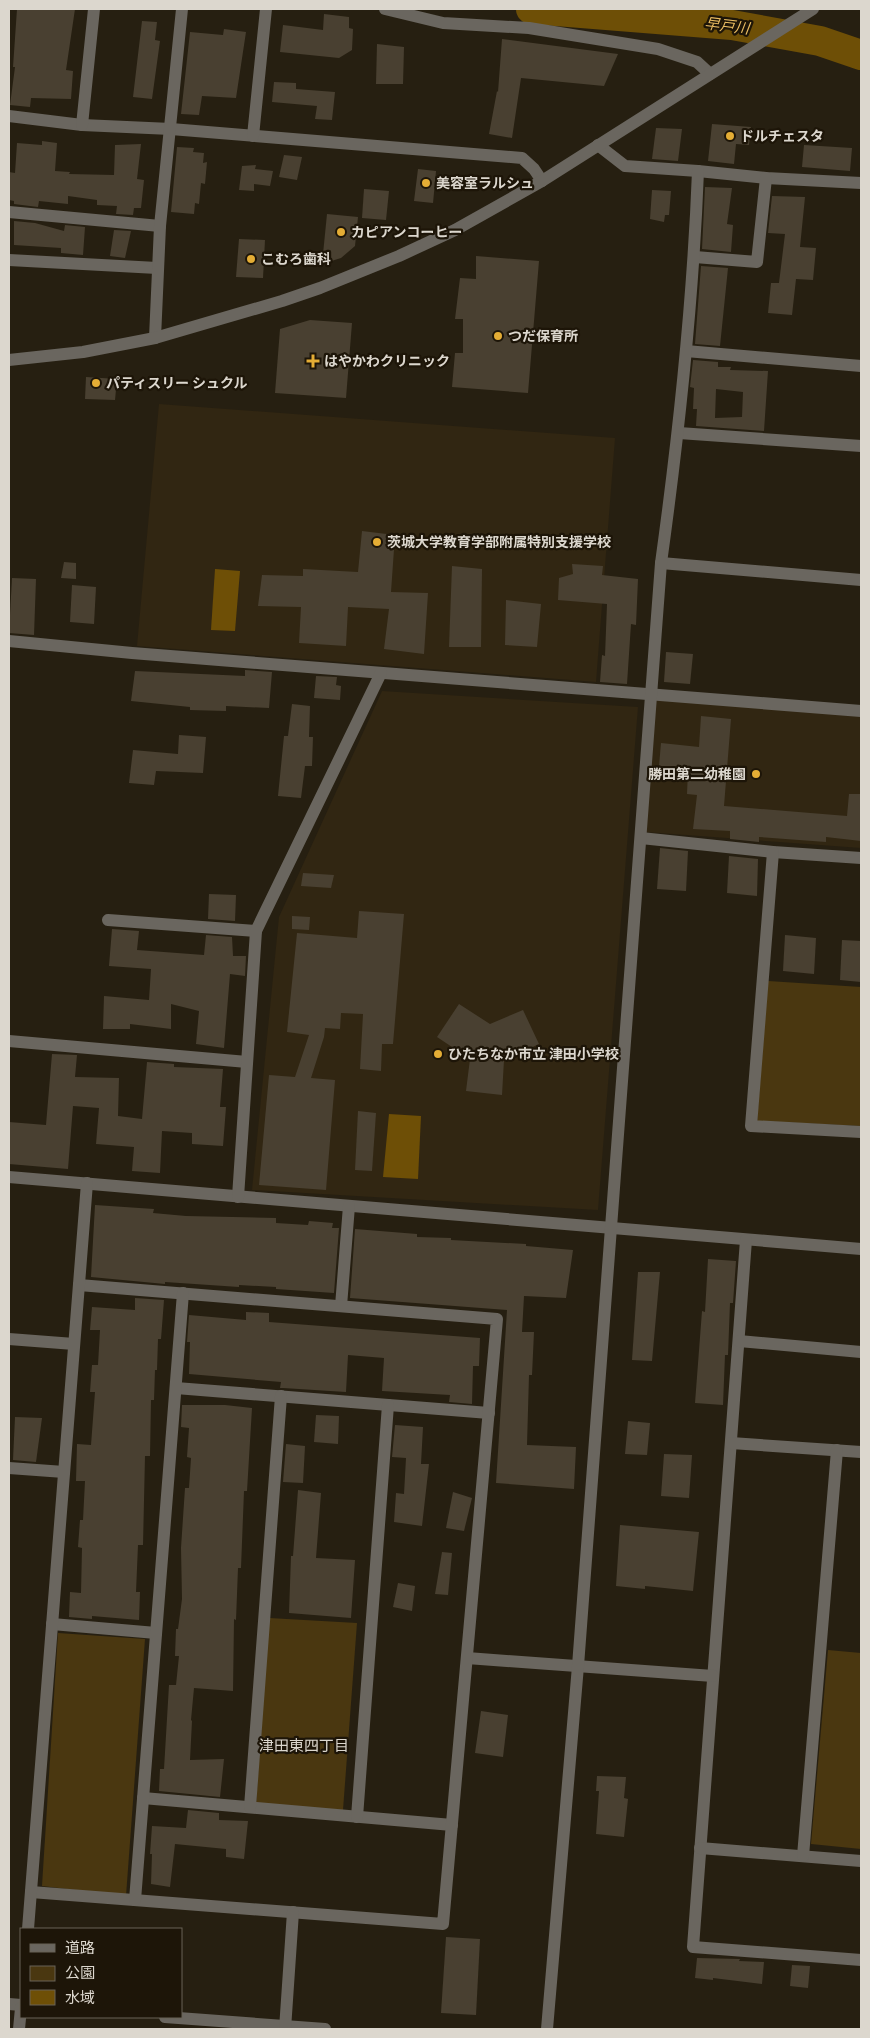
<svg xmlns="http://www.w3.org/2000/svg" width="870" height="2038" viewBox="0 0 870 2038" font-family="Manrope,'Noto Sans JP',sans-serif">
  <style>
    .built { fill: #312612 }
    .green { fill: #4a3710 }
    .water { fill: #6e4f06 }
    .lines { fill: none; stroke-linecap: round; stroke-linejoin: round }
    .river { stroke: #6e4f06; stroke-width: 30 }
    .building { fill: #494031; fill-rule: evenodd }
    .minor { stroke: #6a665f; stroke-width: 12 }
    .poi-dot { fill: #e4ad35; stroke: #1d1508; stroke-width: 2 }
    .labels { text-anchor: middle; stroke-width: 4.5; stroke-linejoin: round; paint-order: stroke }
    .poi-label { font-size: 14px; font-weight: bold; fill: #dcd7ce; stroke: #1d1508; text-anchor: start }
    .water-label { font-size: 15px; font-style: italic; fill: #e9bc62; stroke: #1d1508 }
    .neighbourhood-label { font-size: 15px; fill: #dcd7ce; stroke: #1d1508 }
  </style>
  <rect width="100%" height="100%" fill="#261f11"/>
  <g class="built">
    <path d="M159 404 615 438 596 682 137 646Z"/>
    <path d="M382 691 638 707 598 1210 252 1190 279 917Z"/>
    <path d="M656 699 861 716V848L646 832Z"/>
  </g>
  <g class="green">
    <path d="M768 981 861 987V1126L757 1121Z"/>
    <path d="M269 1618 357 1623 343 1810 256 1804Z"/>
    <path d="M58 1633 145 1639 126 1896 42 1886Z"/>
    <path d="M828 1650 861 1653V1849L811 1844Z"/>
  </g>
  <g class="water">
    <path d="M215 569 240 571 235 631 211 630Z"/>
    <path d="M389 1114 421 1116 418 1179 383 1177Z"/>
  </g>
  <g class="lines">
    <path class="river" d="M531 9 732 25 820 41 861 55"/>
  </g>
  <g class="building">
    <path d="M17 9H75L66 70 73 71 71 99 31 98 30 107 10 105 15 67H13Z"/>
    <path d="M324 14 349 17V28L353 29 352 50 339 58 280 52 283 25 323 30Z"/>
    <path d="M142 21 157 22 155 40 160 41 152 99 133 97Z"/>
    <path d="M224 29 246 32 236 98 202 96 199 115 181 114 190 32 223 35Z"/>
    <path d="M502 39 618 54 604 86 521 78 512 138 489 134 497 91 498 92Z"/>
    <path d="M377 44 404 47 403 84H376Z"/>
    <path d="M274 82 296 83V89L335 92 332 120 315 119 317 106 272 102Z"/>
    <path d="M712 124 751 127 749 145 736 144 734 164 708 161Z"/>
    <path d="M656 128 682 129 678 161 652 159Z"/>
    <path d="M42 141 57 143 55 171 70 172 69 174 114 175 115 145 141 144 137 179 144 180 141 208H134L133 215 116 214 117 206 97 205V200L68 196V204L39 201 38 207 14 204V201L9 200V172L15 173 17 143 42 145Z"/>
    <path d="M804 145 852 148 850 171 802 167Z"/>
    <path d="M177 147 194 148 193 152 204 153 203 163 207 162 205 184 201 183 199 204 195 203 194 214 171 212Z"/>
    <path d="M284 155 302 157 297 180 279 177Z"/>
    <path d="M256 165 255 169 273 171 270 186 254 184V191L239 190 242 166Z"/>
    <path d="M418 169 436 171 433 203 414 201Z"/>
    <path d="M705 187 732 188 727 224 733 225 731 252 702 249Z"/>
    <path d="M364 189 389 191 386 220 362 218Z"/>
    <path d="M652 190 671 191 669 215H665L664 222 650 219Z"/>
    <path d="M772 196 805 197 800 247 816 248 813 280 796 279 792 315 768 313 771 283H779L785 234 768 233Z"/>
    <path d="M327 214 358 217 355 246 341 258 322 264Z"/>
    <path d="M14 221 35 223 64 231 65 225 85 227 83 255 61 253V248L14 245Z"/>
    <path d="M114 230 131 231 125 258 110 256Z"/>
    <path d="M239 239 265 240 263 278 236 277Z"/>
    <path d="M476 256 539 261 528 393 452 387 455 353H463V319H455L460 278 476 279Z"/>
    <path d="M701 266 728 268 720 346 695 344Z"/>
    <path d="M310 320 352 323 346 398 275 393 280 329Z"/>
    <path d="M693 360 718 362V367H731L730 370 768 371 764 431 696 426 697 409H693L694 388 690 387ZM716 389 743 392 742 417 715 418Z"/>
    <path d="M86 377 117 379 115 400 85 399Z"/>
    <path d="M362 531 395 535 391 592 428 593 424 654 384 649 389 609 348 607 346 646 299 643 301 607 258 606 262 575 303 576V569L358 572Z"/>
    <path d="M64 562 76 563V579L61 578Z"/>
    <path d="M572 564 603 566 602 575 638 579 636 625 631 624 627 684 600 682 602 655 605 656 607 604 558 600 559 578 573 574Z"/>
    <path d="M452 566 482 569 481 647H449Z"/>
    <path d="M12 578 36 579 34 635 9 633Z"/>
    <path d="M72 585 96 587 94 624 70 622Z"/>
    <path d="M506 600 541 604 537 647 505 645Z"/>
    <path d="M666 652 693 654 690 684 664 682Z"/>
    <path d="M245 670 272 672 269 708 226 706V711L190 710V707L131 701 135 671 245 676Z"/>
    <path d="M316 676 337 677 336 685 341 686 340 700 314 698Z"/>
    <path d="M292 704 310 706 309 737H313L312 766H305L301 798 278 796 284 736H288Z"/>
    <path d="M701 716 731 719 724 806 847 816 849 794H861V841L826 837V842L759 837V842L730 839V831L693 829 697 795 687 794 688 770 659 766 661 743 699 747Z"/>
    <path d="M179 735 206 737 203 773 156 771 154 785 129 783 133 750 178 754Z"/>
    <path d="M660 848 688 851 686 891 657 889Z"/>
    <path d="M729 856 758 859 757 896 727 893Z"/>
    <path d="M303 873 334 875 331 888 301 886Z"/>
    <path d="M209 894 236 895 235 921 208 919Z"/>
    <path d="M359 911 404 914 393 1044H382L381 1071 360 1069 363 1014 341 1013 340 1029 325 1028 324 1037 311 1078 335 1080 326 1190 259 1185 269 1075 295 1077 309 1035 287 1032 297 933 357 938Z"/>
    <path d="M292 916 310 917 309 930 292 929Z"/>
    <path d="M112 929 139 931 137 950 204 955 206 935 232 937 233 956H246L245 976 230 974 224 1048 196 1044 199 1011 171 1004V1029L130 1024V1029H103L104 996 149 1000 151 969 109 966Z"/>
    <path d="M785 935 816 938 814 974 783 971Z"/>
    <path d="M842 940 861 941V982L840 980Z"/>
    <path d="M459 1004 490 1024 523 1010 539 1044 504 1060 502 1095 466 1091 470 1059 437 1037Z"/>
    <path d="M52 1054 77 1055 75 1077 119 1078 118 1116 142 1119 147 1062 174 1064V1067L223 1069 220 1107H226L223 1146 192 1144V1133L162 1131 160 1173 132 1171 134 1147 96 1144 99 1108 73 1106 68 1169 9 1164V1122L46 1125Z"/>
    <path d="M358 1111 376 1113 372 1171 355 1170Z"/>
    <path d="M95 1205 154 1209 153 1213 186 1216 276 1218V1223L308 1225 309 1221 333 1223 332 1228H339L334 1293 276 1289V1287L239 1285V1287L165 1282V1284L91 1277Z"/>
    <path d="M355 1229 417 1234V1237L451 1238V1240L526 1244V1246L573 1250 566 1298 524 1296 522 1332H534L532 1375H529L527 1445 576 1447 574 1489 496 1483 507 1310 350 1298Z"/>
    <path d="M708 1259 736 1261 733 1303H730L728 1355H725L723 1405 695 1403 702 1311 705 1312Z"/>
    <path d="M638 1272H660L652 1361 632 1360Z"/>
    <path d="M135 1298 164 1300 161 1339H158L157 1370H155L154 1400H151L150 1456H145L143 1545H138L136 1592H140L139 1620 92 1616V1619L69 1617 70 1592 81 1593 82 1548 78 1547 80 1520H83L85 1481H76L77 1444 91 1445 95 1392H90L92 1365H98L100 1330H90L92 1307 135 1310Z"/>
    <path d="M246 1312 269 1313V1322L480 1338 479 1366H473L472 1404 449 1402 450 1395 382 1391 384 1358 348 1355 346 1392 283 1388H280L281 1382 189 1374 190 1342H187L189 1315 246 1320Z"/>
    <path d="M182 1405H225L252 1408 247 1491H244L241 1568H238L236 1620 234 1619 233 1691 194 1688 191 1720 192 1721 190 1760 224 1759 220 1797 159 1791 160 1769H164L169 1685H176L179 1656H175L176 1629H178L182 1599 181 1548 185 1488H189L191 1458 187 1457 189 1428 181 1427Z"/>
    <path d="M316 1415 339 1416 338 1444 314 1442Z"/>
    <path d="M15 1417 42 1418 36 1462 13 1460Z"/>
    <path d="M628 1421 650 1423 647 1455 625 1454Z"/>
    <path d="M395 1425 423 1427 421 1464H429L422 1526 394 1522 396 1493 404 1494 406 1458 392 1457Z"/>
    <path d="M286 1444 305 1446 303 1483 283 1482Z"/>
    <path d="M664 1454 692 1455 689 1498 661 1496Z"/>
    <path d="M298 1490 321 1493 316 1558 355 1560 351 1618 289 1613 291 1556H293Z"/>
    <path d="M453 1492 472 1498 464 1531 446 1528Z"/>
    <path d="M620 1525 699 1532 693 1591 645 1586V1589L616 1586Z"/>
    <path d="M442 1552 452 1553 448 1595 435 1594Z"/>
    <path d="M398 1583 415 1586 412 1611 393 1607Z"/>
    <path d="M481 1711 508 1715 503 1757 475 1753Z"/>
    <path d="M597 1776 626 1777 624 1798 628 1799 624 1837 596 1834 599 1791H596Z"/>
    <path d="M188 1810 219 1813V1820L248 1821 244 1859 226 1857V1849L175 1844 170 1887 151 1884 152 1854H150L152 1826 186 1828Z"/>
    <path d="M446 1937 480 1939 476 2015 441 2013Z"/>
    <path d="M697 1958 740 1959 739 1961 764 1962 762 1984 713 1978V1980L695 1978Z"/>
    <path d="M792 1965 810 1966 808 1988 790 1986Z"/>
  </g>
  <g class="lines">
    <g class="minor">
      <path d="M385 9 443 23 529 28 658 49 697 62 710 74"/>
      <path d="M9 116 82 125 171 129 522 158 534 169 542 181"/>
      <path d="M82 125 94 9"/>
      <path d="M253 136 266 9"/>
      <path d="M598 145 625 166 698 171 766 178 861 183"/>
      <path d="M9 212 160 226"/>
      <path d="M695 257 757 262 766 178"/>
      <path d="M9 260 157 268"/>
      <path d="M155 338 160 226 182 9"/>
      <path d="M686 351 861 366"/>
      <path d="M9 360 83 352 155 338 282 301 320 288 399 256 455 230 542 181 813 9"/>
      <path d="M679 433 861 446"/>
      <path d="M661 563 861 580"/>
      <path d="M9 641 132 653 861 711"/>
      <path d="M641 838 773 852 861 858"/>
      <path d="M773 852 751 1126 861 1132"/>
      <path d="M108 920 256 931"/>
      <path d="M9 1041 247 1062"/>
      <path d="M9 1177 861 1249"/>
      <path d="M238 1197 256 931 381 673"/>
      <path d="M746 1240 693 1947 861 1960"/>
      <path d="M341 1306 349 1206"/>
      <path d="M9 1339 74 1344"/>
      <path d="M739 1341 861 1352"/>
      <path d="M176 1388 489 1413"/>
      <path d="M731 1443 861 1452"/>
      <path d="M9 1468 64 1472"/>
      <path d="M52 1624 156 1633"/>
      <path d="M467 1658 713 1676"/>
      <path d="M143 1798 452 1825"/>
      <path d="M250 1807 281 1396"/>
      <path d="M357 1817 388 1405"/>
      <path d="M700 1848 861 1861"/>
      <path d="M803 1856 837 1450"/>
      <path d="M31 1892 443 1924 497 1319 79 1285"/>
      <path d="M135 1900 183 1293"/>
      <path d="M28 1929 87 1183"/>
      <path d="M9 2004 21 2005"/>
      <path d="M165 2017 325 2029"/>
      <path d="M19 2029 21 2008"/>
      <path d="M285 2029 293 1912"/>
      <path d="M547 2029 578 1666 661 563C679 433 693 302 698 171"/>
    </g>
  </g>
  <g class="poi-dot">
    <circle cx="730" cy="136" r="5"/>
    <circle cx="426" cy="183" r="5"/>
    <circle cx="341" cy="232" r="5"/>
    <circle cx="251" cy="259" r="5"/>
    <circle cx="498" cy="336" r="5"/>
    <path d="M310.5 353.5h5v5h5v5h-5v5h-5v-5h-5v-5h5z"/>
    <circle cx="96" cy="383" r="5"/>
    <circle cx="377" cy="542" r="5"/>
    <circle cx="756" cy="774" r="5"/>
    <circle cx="438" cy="1054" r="5"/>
  </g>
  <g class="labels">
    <g class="poi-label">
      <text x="740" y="141">ドルチェスタ</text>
      <text x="436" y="188">美容室ラルシュ</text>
      <text x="351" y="237">カピアンコーヒー</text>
      <text x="261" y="264">こむろ歯科</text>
      <text x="508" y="341">つだ保育所</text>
      <text x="324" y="366">はやかわクリニック</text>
      <text x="106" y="388">パティスリー シュクル</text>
      <text x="387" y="547">茨城大学教育学部附属特別支援学校</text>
      <text x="746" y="779" text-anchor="end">勝田第二幼稚園</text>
      <text x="448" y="1059">ひたちなか市立 津田小学校</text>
    </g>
    <g class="water-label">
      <text transform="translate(727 26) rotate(7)" y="5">早戸川</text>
    </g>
    <g class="neighbourhood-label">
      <text x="304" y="1751">津田東四丁目</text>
    </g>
  </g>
  <rect width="870" height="2038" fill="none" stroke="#dcd7ce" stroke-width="20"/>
  <rect x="20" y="1928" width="162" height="90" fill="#1d1508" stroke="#696357"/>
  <rect x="30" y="1944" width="25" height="8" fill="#6a665f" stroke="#696357"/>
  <text x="65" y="1953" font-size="15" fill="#dcd7ce">道路</text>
  <rect x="30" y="1966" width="25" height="15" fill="#4a3710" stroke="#696357"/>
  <text x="65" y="1978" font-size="15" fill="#dcd7ce">公園</text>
  <rect x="30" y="1990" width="25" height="15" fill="#6e4f06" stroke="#696357"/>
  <text x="65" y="2003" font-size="15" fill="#dcd7ce">水域</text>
</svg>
